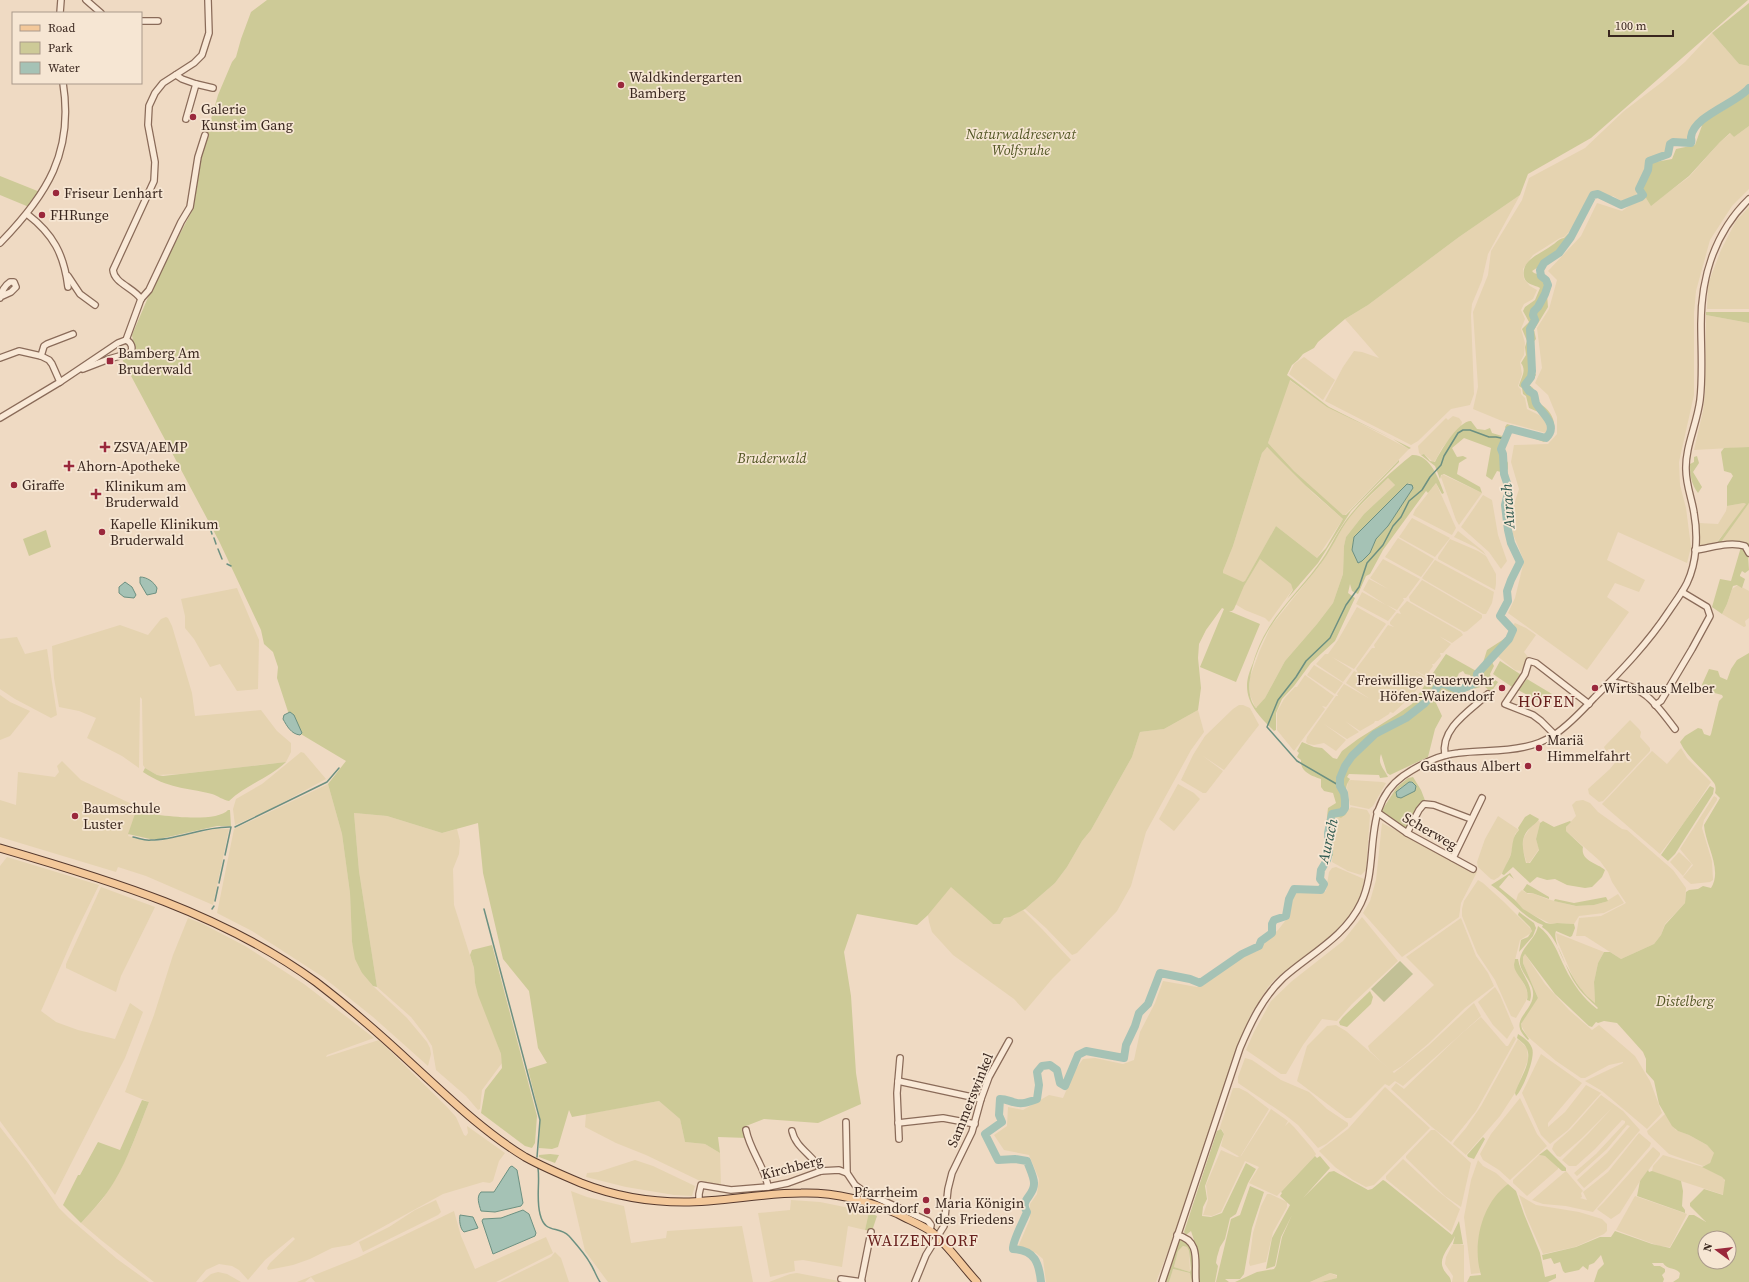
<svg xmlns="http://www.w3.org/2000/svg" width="1749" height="1282" viewBox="0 0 1749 1282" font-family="'Source Serif 4',serif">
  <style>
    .farmland { fill: #e5d3b0 }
    .green { fill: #cdca97; fill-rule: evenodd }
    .cemetery { fill: #c2c096 }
    .water { fill: #a5c2b5; stroke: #6c9081 }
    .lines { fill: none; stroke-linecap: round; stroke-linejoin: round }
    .stream { stroke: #6c9081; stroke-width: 1.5 }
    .river { stroke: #a5c2b5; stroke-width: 8 }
    .minor-casing { stroke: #8a6b59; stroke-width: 8 }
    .major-casing { stroke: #573a2e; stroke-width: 9 }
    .minor { stroke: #f9e9d7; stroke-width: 5.5 }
    .major { stroke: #f3c89a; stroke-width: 7 }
    .poi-dot { fill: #9a283c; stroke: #f6e6d3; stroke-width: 1.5 }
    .labels { text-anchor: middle; stroke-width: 3.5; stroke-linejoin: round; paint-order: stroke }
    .poi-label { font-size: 14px; fill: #39261e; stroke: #f6e6d3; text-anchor: start }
    .park-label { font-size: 14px; font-style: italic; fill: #525624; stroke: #f6e6d3 }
    .street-label { font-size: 14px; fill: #39261e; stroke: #f6e6d3 }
    .water-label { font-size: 15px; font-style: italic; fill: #2d594f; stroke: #f6e6d3 }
    .quarter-label { font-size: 16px; letter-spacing: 1px; fill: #671f1c; stroke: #f6e6d3 }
  </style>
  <rect width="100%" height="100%" fill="#efdac3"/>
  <g class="farmland">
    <path d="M1712 33 1739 64 1749 66V82L1747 89 1726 103 1715 107 1709 115 1701 119 1690 135 1688 142 1673 140 1666 146V152L1664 154 1652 157 1646 160 1648 168 1638 187V192L1633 198 1623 202 1613 196H1606L1599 191H1594L1590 193 1573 228 1564 237 1560 238 1533 255 1523 269 1524 279 1530 286 1537 290 1533 299 1524 304 1521 310 1525 319 1521 329 1525 343 1524 355 1520 362 1522 374 1518 386 1521 390V394L1525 398 1527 409 1543 417 1547 427 1546 433 1502 421 1473 409 1478 387 1473 312 1488 275 1491 251 1522 200 1529 178 1585 148 1624 111 1662 82 1685 62Z"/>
    <path d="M1749 126V189L1732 206 1710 240 1696 291 1694 313V395L1679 462 1680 485 1686 508 1691 547 1687 563 1618 532 1607 560 1645 580 1639 592 1615 583 1607 597 1629 612 1587 670 1508 613 1515 598 1524 561 1513 534 1512 511 1519 489 1511 462 1514 445 1548 444 1557 434V417L1548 395 1535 383 1542 368 1537 328 1549 309 1557 280 1548 271 1581 236 1597 203 1622 211 1645 195 1651 205 1689 177 1720 142 1731 133 1734 137Z"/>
    <path d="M1520 195 1488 254 1482 280 1472 304 1471 315 1474 394 1470 405 1451 409 1418 441 1411 445 1325 401 1343 367 1354 351 1362 352 1379 358 1345 319 1368 305 1459 237Z"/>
    <path d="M1749 207V309H1707L1708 284 1721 250 1736 221Z"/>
    <path d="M1706 315 1749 323V447L1694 450 1703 411 1705 394Z"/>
    <path d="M1304 357 1335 380 1323 400 1289 374 1294 364Z"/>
    <path d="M1289 380 1325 405 1409 449 1345 515H1343L1332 506 1294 471 1268 443Z"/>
    <path d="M1453 416 1459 418 1462 422 1461 426 1442 448 1435 461 1433 462 1424 454 1421 455 1419 453 1418 446 1446 418 1448 420Z"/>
    <path d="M1266 447 1281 459 1313 493 1343 519 1317 558 1276 526 1244 583 1226 575 1223 573V571L1233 546 1262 453Z"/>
    <path d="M1442 474 1482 493 1459 525 1456 520 1441 477Z"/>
    <path d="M1388 478 1395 485 1364 514 1346 537 1344 546 1343 574 1333 603 1317 624 1285 661 1265 698 1258 707H1255L1250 695V677L1260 650 1271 626 1320 565 1350 516Z"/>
    <path d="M1436 483 1456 528 1452 535 1413 515 1415 510Z"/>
    <path d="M1483 495 1492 500 1498 535 1507 561 1501 569 1489 552 1461 527Z"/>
    <path d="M1744 503 1746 504 1740 514 1715 544 1700 547 1699 523 1718 524 1726 511 1727 506Z"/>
    <path d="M1749 503V543L1721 542V540Z"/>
    <path d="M1412 518 1450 538 1435 557 1399 537Z"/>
    <path d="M1458 531 1483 551 1486 555 1475 547 1454 537Z"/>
    <path d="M1398 538 1434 559 1421 577 1385 557Z"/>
    <path d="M1450 539 1478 551 1486 556 1496 574V584L1495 590 1438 559V557Z"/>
    <path d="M1260 558 1291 584 1293 589 1269 622 1265 618 1245 610 1235 604 1244 586Z"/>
    <path d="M1383 559 1420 579 1406 598H1403L1404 600 1397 610 1387 605 1396 611 1388 621 1356 604 1362 592 1386 605 1363 590 1369 579 1388 589 1370 578Z"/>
    <path d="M1435 560 1494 592 1492 603 1486 614H1483L1423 579 1422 578Z"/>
    <path d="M1422 580 1482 615V618L1467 631 1464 632 1410 601 1409 597Z"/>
    <path d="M1738 585 1749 591V618L1745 621 1746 626 1744 627 1722 614 1727 604 1732 589Z"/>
    <path d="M237 588 259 640 258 689 237 691 220 664 210 667 194 639 185 628V616L181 599Z"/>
    <path d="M1407 601 1461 632 1463 635 1452 643 1439 636 1451 644 1443 653H1440L1441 656 1434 664H1432L1433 666 1426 676 1414 670 1425 677 1409 701 1382 686 1406 701 1393 713 1390 712 1389 714 1378 721H1375L1374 723 1360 731 1345 721 1359 732 1347 739 1324 724 1346 740 1336 751 1324 743 1314 745 1308 744 1306 742 1307 737 1336 696H1338L1337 694 1344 684 1370 699 1346 683 1354 671 1358 673 1356 669 1372 648H1375L1374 645 1388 625 1394 627 1390 624V622L1397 613 1401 614 1399 610Z"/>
    <path d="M1357 607 1385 623 1386 624 1354 669 1332 657 1352 670 1343 682 1316 664 1325 654H1328L1338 640Z"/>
    <path d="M166 617 168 618 172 626 192 693 195 716 261 710 277 731 291 743V752L286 762 180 774 157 775 145 768 143 765 142 699 140 697 139 768 122 756 87 738 96 718 79 711 59 707 54 678 52 646 120 625 148 635 161 619Z"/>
    <path d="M1515 623 1526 628 1536 635 1524 652 1528 657 1521 671 1515 670 1497 656 1512 639 1514 624Z"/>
    <path d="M17 637 25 654 47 649 57 715 51 718 15 699 0 689V639Z"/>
    <path d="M1314 665 1343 683 1335 694 1307 675Z"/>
    <path d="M1305 675 1334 696 1326 707 1322 706 1325 709 1294 751 1277 730V712L1284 699 1295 687H1297Z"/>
    <path d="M0 695 10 702 30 711 10 736 0 740Z"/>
    <path d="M1243 705 1250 708 1259 725 1224 770 1203 756 1223 771 1206 793H1203L1181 780 1193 755 1205 736 1233 709 1239 705Z"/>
    <path d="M1198 710 1204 732 1191 750 1146 832 1131 886 1117 911 1077 953 1072 955 1046 928 1025 909 1055 883 1067 867 1082 841 1091 830 1132 757 1140 732 1164 729Z"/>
    <path d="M1630 720 1639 729 1641 732 1640 737 1650 748V751L1603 801 1599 802 1589 794 1588 789 1610 769 1618 759 1611 750 1609 749 1606 751 1604 747Z"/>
    <path d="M1681 748 1687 758 1711 782 1686 820 1660 854 1602 804 1652 751 1667 764Z"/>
    <path d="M301 752 304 753 326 779 267 811 235 825 233 809 236 799 262 784Z"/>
    <path d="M62 761 81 780 138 807 128 836 142 840 159 841 215 829H229L213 905 146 876 118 867 116 872 0 837V800L16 805 18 772 55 777 59 772 57 766Z"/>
    <path d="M1351 780 1382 782 1386 783 1373 806 1369 809 1350 805 1347 788 1348 781Z"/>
    <path d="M328 784 342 834 350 893 352 942 362 973 373 986 407 1018 427 1042 430 1048 431 1054 428 1066 373 1017 323 977 252 931 217 913 234 829Z"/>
    <path d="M1178 784 1194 793 1200 799 1174 831 1159 819Z"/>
    <path d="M1714 796 1717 798V800L1704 820 1702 828 1712 861 1713 880 1710 882 1691 884 1683 877 1693 865 1680 849Z"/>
    <path d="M1583 800 1590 803 1598 812 1622 829 1627 830 1673 870 1686 888 1685 903 1665 924 1661 935 1654 944 1621 959 1585 936H1576L1579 918 1601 916 1626 903 1612 882 1608 872 1600 861 1566 831V827L1576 816 1572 805 1576 801Z"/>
    <path d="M1351 807 1367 810 1370 815 1366 870 1361 875 1348 871 1332 862 1333 848 1332 830 1334 819 1337 816 1341 818Z"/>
    <path d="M354 813 387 816 442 833 457 829 460 841 459 854 453 869 454 905 474 968 475 983 501 1054 502 1063 482 1090 480 1109 478 1110 466 1096 436 1070 432 1046 425 1035 411 1017 377 987 359 871Z"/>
    <path d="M1498 816 1519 830 1515 834 1511 854 1503 872 1499 877 1494 880 1491 879 1478 867 1477 862 1485 839Z"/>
    <path d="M1539 820 1540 823 1536 839 1539 849 1530 862 1527 864 1522 847 1524 837 1530 828Z"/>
    <path d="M1382 823 1477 872 1461 903 1459 917 1402 957 1363 913 1370 901 1376 880Z"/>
    <path d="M1679 852 1692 864 1683 876 1670 862Z"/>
    <path d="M7 857 99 885 74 936 41 1011 56 1022 78 1030 115 1039 130 1003 143 1012 125 1058 55 1195 0 1121V866Z"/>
    <path d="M1336 867 1364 879 1363 886 1365 889 1358 906 1343 927 1275 979 1268 987 1251 1014 1242 1036 1176 1231 1156 1282H1046L1043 1259 1036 1253 1018 1247 1030 1219V1204L1037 1194 1039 1179 1029 1155 1004 1150 994 1135 1007 1126 1008 1107 1023 1110 1049 1095 1063 1098 1075 1070 1083 1059 1095 1058 1123 1064 1134 1060 1140 1032 1155 1003 1163 981 1197 987 1230 962 1257 951 1261 947 1262 942 1267 940 1278 930 1289 916 1291 899 1296 893 1299 892 1320 894 1326 891 1329 872 1332 868Z"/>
    <path d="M1478 880 1483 883 1504 902 1532 930 1531 933 1520 940 1515 960 1514 966 1526 988 1528 995 1526 1001 1516 1018 1511 1016 1495 980 1477 953 1462 916V909L1464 901Z"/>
    <path d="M951 886 993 924 1023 910 1042 929 1071 960 1052 979 1025 1011 1014 999 953 955 932 932 929 922 928 915Z"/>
    <path d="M101 887 155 907 121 976 116 992 66 968V964Z"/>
    <path d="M1522 890 1528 894 1532 893 1547 899 1575 906 1594 905 1605 902 1618 894 1624 903 1604 913 1579 916 1574 924 1557 923 1551 924 1525 911 1518 905 1516 901 1518 894Z"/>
    <path d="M1362 917 1398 961 1352 1004 1337 1021 1322 1019 1303 1045 1286 1074H1281L1246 1050 1254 1032 1271 1001 1292 981 1343 941Z"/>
    <path d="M188 918 203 924 245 946 304 984 374 1038 327 1055 326 1057 379 1040 447 1107 456 1117 464 1135 466 1136 468 1133 467 1126 505 1153 499 1161 493 1181 490 1183 483 1182 443 1194 350 1245 332 1248 310 1259 293 1265 268 1270 267 1268 270 1263 295 1239 293 1237 265 1260 248 1280 239 1270 232 1266 219 1264 206 1270 196 1282H154L101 1240 81 1223 102 1200 114 1181 131 1148 149 1102 125 1092 154 1015 173 955Z"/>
    <path d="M1461 918 1476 956 1488 973 1494 986 1465 1008 1429 1043 1402 1066 1392 1072 1370 1051 1368 1046 1434 985 1406 957Z"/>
    <path d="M1556 933 1604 952 1598 963 1594 982 1595 1003 1582 991 1572 975 1557 940Z"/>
    <path d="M1525 954 1545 984 1569 1010 1592 1030 1599 1025 1635 1056 1650 1081 1662 1113 1647 1129 1602 1091 1585 1081 1623 1063V1062L1609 1065 1585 1078H1581L1556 1061 1527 1036 1521 1025 1524 1017 1538 998 1523 963V957Z"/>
    <path d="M1495 987 1500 995 1514 1028 1507 1039 1493 1025 1478 1002Z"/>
    <path d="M1474 1003 1481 1016 1403 1086 1395 1081 1389 1086 1385 1084 1351 1118H1346L1297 1081 1307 1046 1327 1026 1336 1025 1346 1031 1394 1073 1428 1046Z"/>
    <path d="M1481 1017 1506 1046H1508L1514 1036 1516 1039 1476 1111 1451 1142 1432 1127 1391 1089 1396 1083 1404 1089 1461 1034Z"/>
    <path d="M1518 1039 1527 1048 1528 1060 1515 1093 1500 1116 1466 1155 1453 1144 1454 1142 1466 1128 1481 1106Z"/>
    <path d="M1541 1054 1582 1083 1548 1123V1127L1565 1112 1586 1085 1601 1093 1568 1130 1550 1144 1541 1135 1522 1093Z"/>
    <path d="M1245 1058 1252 1060 1281 1080 1309 1092 1327 1109 1348 1123V1126L1326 1144 1318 1148 1298 1125 1284 1114 1238 1083V1077Z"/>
    <path d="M1385 1087 1430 1128 1374 1185 1366 1187 1353 1180 1335 1167 1319 1151 1348 1129Z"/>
    <path d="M1233 1088H1239L1247 1092 1269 1109 1240 1157 1221 1146 1224 1134 1222 1129 1219 1130Z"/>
    <path d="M1601 1095 1623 1111 1640 1130 1608 1168 1584 1188 1577 1180 1607 1153 1630 1126 1627 1125 1607 1149 1577 1176 1574 1173 1596 1154 1625 1123V1121L1622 1120 1595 1149 1576 1166H1569L1562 1160 1589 1133 1612 1108 1582 1138 1560 1157 1557 1156 1552 1149 1554 1144 1571 1129Z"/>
    <path d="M1520 1098 1537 1134 1547 1146 1510 1180 1499 1170 1483 1160 1480 1154 1491 1134Z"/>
    <path d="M659 1101 680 1119 685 1142 705 1144 720 1153 721 1185 711 1184 698 1180 646 1155 616 1143 585 1127 586 1114Z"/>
    <path d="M1271 1109 1288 1121 1285 1126 1289 1122 1294 1127 1312 1148 1316 1154 1315 1156 1277 1196 1249 1183 1259 1167 1245 1161 1221 1212 1212 1216 1203 1215 1208 1200 1206 1185 1221 1150 1237 1157 1241 1156Z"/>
    <path d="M1665 1114 1676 1130 1689 1135 1707 1145 1714 1153V1156L1709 1164 1703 1166 1669 1154 1648 1134 1647 1131Z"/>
    <path d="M0 1127 28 1163 59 1208 69 1218 117 1259 149 1282H0Z"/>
    <path d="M1431 1130H1435L1471 1163 1461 1207 1445 1196 1406 1158V1156Z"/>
    <path d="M1639 1133 1651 1143 1650 1146 1593 1212 1566 1206 1543 1204 1532 1200 1566 1171 1583 1191 1581 1193 1582 1197 1580 1198 1587 1200 1583 1192 1608 1172Z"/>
    <path d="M1653 1147 1660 1153V1155L1640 1181 1620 1213 1611 1219 1598 1210 1597 1209 1604 1202Z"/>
    <path d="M1539 1155 1545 1156 1552 1160 1558 1167V1169L1527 1196 1513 1183V1180Z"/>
    <path d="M1663 1155 1703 1167 1724 1178 1725 1182 1724 1195 1653 1172 1652 1171 1653 1166Z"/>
    <path d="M1403 1159 1433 1187 1460 1209 1451 1232 1386 1179V1176Z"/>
    <path d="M635 1160 653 1166 695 1186 692 1196 674 1195 626 1187 586 1177 587 1173 598 1172Z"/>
    <path d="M1478 1160 1483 1166 1496 1173 1508 1184 1491 1205 1485 1215 1479 1236 1478 1248 1480 1273 1471 1274 1464 1217 1471 1180Z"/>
    <path d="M571 1191 587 1197 624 1206 631 1243 666 1238 667 1231 742 1226 753 1282H608L585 1251Z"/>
    <path d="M1267 1194H1270L1287 1202V1207L1273 1232 1266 1262 1250 1266 1249 1263 1253 1233 1261 1206Z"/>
    <path d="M1519 1195 1536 1205 1579 1212 1602 1219 1607 1224V1231L1604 1234 1575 1247 1543 1254 1527 1218Z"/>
    <path d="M1635 1196 1687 1214 1670 1247 1659 1246 1616 1230Z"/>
    <path d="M436 1200 441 1212 438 1215 363 1252 359 1242 389 1227 415 1210Z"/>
    <path d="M791 1200 820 1202 869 1212 865 1230 848 1226 842 1267 803 1260 794 1261 795 1271 770 1277 758 1213 790 1210Z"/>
    <path d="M454 1211 461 1236 475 1269 546 1237 553 1253 496 1282H315L311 1277 305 1282H297L357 1258Z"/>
    <path d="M1455 1243 1464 1245V1282H1452L1453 1276 1445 1264 1446 1257 1452 1245Z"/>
    <path d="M1183 1246 1187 1247 1189 1251 1190 1272 1174 1267 1178 1251Z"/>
    <path d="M555 1252 561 1258 569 1282H500L551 1257Z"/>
    <path d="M1172 1269 1190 1273 1192 1282H1169Z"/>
    <path d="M218 1272 227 1274 241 1282H202L211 1274Z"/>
    <path d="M797 1273 839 1281V1282H769L790 1274Z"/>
    <path d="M1330 1273 1337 1276V1278L1321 1282H1310Z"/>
  </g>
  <g class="green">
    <path d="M267 0H1748L1591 138 1528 174 1520 195 1459 237 1368 305 1345 319 1318 342 1314 348 1303 354 1298 360 1292 365 1287 375 1329 407 1411 448 1409 449 1393 439 1327 407 1290 380 1268 443 1294 471 1343 515H1346L1399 460V462L1351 511 1318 563 1287 599 1293 590 1291 584 1260 559 1244 586 1234 609 1232 611H1229L1260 624 1236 682 1200 667 1224 609 1222 608 1206 630 1199 644 1198 658 1201 688 1198 710 1164 729 1140 732 1132 757 1091 830 1082 841 1067 867 1055 883 1025 909 1010 917 1004 918 1000 924H993L951 887 928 915 917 925 857 914 844 952 851 996 856 1073 861 1104 818 1123 764 1119 746 1126 748 1138 718 1137 720 1153 705 1144 685 1142 680 1119 659 1101 572 1117 569 1110 558 1147 552 1149 539 1148 540 1117 528 1069 547 1063 538 1048 529 991 503 959 483 873 478 823 442 833 387 816 354 813 359 871 377 987 373 986 362 973 355 959 352 942 350 893 342 834 328 784 346 761 294 730 277 678 278 667 273 652 264 644 261 630 219 541 122 359 135 354 132 335 155 281 192 211 200 157 218 95 232 62 236 57 241 39 251 12ZM1267 447 1305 485 1343 519 1326 548 1317 558 1276 526 1245 581 1243 582 1223 573V571L1233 546 1262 453Z"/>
    <path d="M1749 3V66L1739 64 1712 33Z"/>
    <path d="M1749 93V126L1734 137 1730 133 1720 142 1689 176 1651 206 1640 188 1649 171 1650 163 1672 159 1676 149 1695 145 1704 120 1724 110Z"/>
    <path d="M0 176 40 192 29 207 0 195Z"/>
    <path d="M1568 234 1574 239 1559 254 1532 271 1534 273 1543 276 1552 285 1547 295 1548 307 1534 330 1536 339C1528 347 1534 356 1530 366L1536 375 1528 384 1533 388 1540 404C1551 410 1558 423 1552 435L1544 442 1521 434 1512 432 1507 439 1502 452 1508 463V469L1505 473 1497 471 1492 480 1486 476 1491 448 1464 438 1452 448 1457 457 1463 456 1467 458 1459 463 1457 474 1480 487 1482 493 1444 474 1441 475 1440 479 1435 466 1421 455 1424 454 1430 461 1435 462C1440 452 1458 421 1471 421L1477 429 1485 430 1490 428 1492 433 1502 436 1507 431 1505 427 1507 424 1545 435 1548 433 1549 426 1543 414 1529 408 1526 396 1523 394 1522 388 1519 386C1521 377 1527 371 1521 363L1526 355 1525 347 1527 341 1522 329 1529 322 1523 311 1525 307 1535 300 1540 288C1536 285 1525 285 1524 276 1521 260 1540 254 1551 246 1556 243 1558 239 1564 238Z"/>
    <path d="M1706 312H1749V323L1706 315Z"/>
    <path d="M1749 447V503L1721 542 1749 543V549L1746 546 1698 548V523H1699L1700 547 1716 544 1746 504 1744 503 1727 506V486L1733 476 1731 473 1724 471 1721 452 1724 448Z"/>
    <path d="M1412 455C1430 454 1439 479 1444 493L1442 494 1436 483 1428 493 1426 491 1383 550 1370 574 1366 576 1358 594 1352 591 1350 584 1348 593 1355 598 1335 641 1311 663 1294 686 1282 699 1276 713V730L1274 731C1262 719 1247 705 1247 686 1247 678 1250 670 1253 663 1266 619 1292 600 1318 565 1329 551 1336 533 1347 519 1365 496 1389 473 1412 455ZM1388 478 1395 485 1364 514 1346 537 1344 546 1343 574 1333 603 1317 624 1285 661 1265 698 1256 708C1239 689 1259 644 1271 626 1285 604 1304 586 1319 566 1331 551 1338 533 1350 517 1361 503 1375 491 1388 478ZM1409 483 1413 488 1388 526 1376 539 1370 553 1362 561 1358 563 1352 550 1354 537Z"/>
    <path d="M1697 456 1699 463 1693 472 1702 487 1698 493C1691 483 1690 476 1690 464L1694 462V457Z"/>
    <path d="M46 530 51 547 29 556 23 539Z"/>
    <path d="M1741 547H1744L1748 555 1749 570 1745 573 1742 571 1740 575V576L1745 579 1742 588 1737 585 1733 586 1727 604 1722 614 1712 607 1720 579 1731 581Z"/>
    <path d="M1504 639 1509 643 1492 662 1494 666 1490 674 1491 677 1489 682 1492 684 1495 680 1498 682 1491 692 1484 686 1463 692 1464 686 1472 679 1470 675 1465 674 1463 671 1459 673 1454 684 1459 694 1458 696 1445 690 1442 691 1436 703 1442 716 1435 729 1428 757 1390 775 1387 773 1381 754C1377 764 1385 770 1388 777L1380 778 1379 775 1349 774 1347 777 1350 779C1342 789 1349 797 1349 808L1346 814 1341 818 1336 816C1328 826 1334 843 1333 854V856H1331C1325 840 1326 824 1328 808L1336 803 1333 793 1324 791 1321 787V779C1312 776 1300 772 1301 760L1297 757 1299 753 1297 751 1302 742 1314 747 1322 748 1333 758 1337 759 1342 751 1358 739 1396 715 1412 704 1446 654 1478 672 1481 669 1487 650Z"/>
    <path d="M1749 653V1282H1673L1679 1278 1680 1273C1675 1267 1667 1270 1663 1263H1652L1654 1266H1660L1665 1269V1272L1662 1275 1664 1279 1663 1282H1594L1598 1270 1604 1264 1601 1255 1594 1263 1589 1265 1588 1270 1583 1266 1579 1270 1565 1273 1563 1271 1560 1262 1554 1264 1551 1258 1543 1260 1542 1255 1576 1247 1600 1237H1611L1615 1231 1652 1244 1670 1248 1689 1215H1694L1706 1222 1690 1206V1203L1704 1189 1723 1195 1725 1180 1722 1177 1702 1167 1710 1163 1714 1153 1707 1145 1689 1135 1678 1131 1672 1126 1659 1104 1654 1081 1646 1072V1059L1643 1052 1617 1023 1604 1021 1598 1023 1596 1022 1592 1027 1589 1026 1555 994 1525 954 1523 957V963L1538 998 1521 1024 1522 1029 1529 1039 1528 1040C1507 1020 1531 1014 1533 996 1535 982 1518 972 1520 959 1522 946 1536 939 1538 926 1553 937 1557 952 1565 968 1573 984 1583 998 1597 1009L1598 1008C1590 1000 1581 993 1575 983 1564 966 1559 938 1542 927L1543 925C1523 918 1509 897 1491 885L1510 873 1514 879 1509 875 1499 887 1515 900 1523 909 1546 923 1551 924 1557 923 1574 924 1575 928 1572 936 1570 937 1556 931C1551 942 1574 980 1582 990 1585 995 1591 999 1595 1003L1594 982 1598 963 1604 952H1610L1621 959 1654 944 1661 935 1665 925 1685 903 1686 892 1689 890 1698 889 1703 886 1711 888C1723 870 1705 844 1704 825L1720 798 1715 793C1716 790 1716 786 1714 783 1704 769 1688 759 1680 742L1685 736 1698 728 1702 729 1704 734 1710 736 1711 734 1719 701 1723 697 1722 695 1700 689 1709 669 1718 671 1720 677 1727 680 1731 669 1737 660ZM1705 1238H1729V1262H1705Z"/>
    <path d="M1500 661 1523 676 1515 689 1493 674Z"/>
    <path d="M1527 679 1552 694 1544 704 1518 690Z"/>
    <path d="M286 762C269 778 246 785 229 801 223 800 218 796 212 794 184 787 169 789 143 772L145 768 157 775 163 776Z"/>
    <path d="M1413 777 1421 790 1426 803 1407 828H1403L1383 813 1382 810 1397 787 1408 778ZM1412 781 1415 791 1401 798 1396 794 1400 788Z"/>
    <path d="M1710 786 1714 788 1713 794 1675 854 1668 861 1661 855Z"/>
    <path d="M228 810H230L231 826H217L159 839H150L128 834 136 811C153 815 216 824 228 810Z"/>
    <path d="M1530 814 1539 819C1537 823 1534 824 1530 828 1519 838 1523 850 1526 863H1530L1539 850 1536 839 1540 823 1543 821 1554 827 1570 821 1571 822 1566 827V831L1583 847C1580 861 1597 863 1605 870L1602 877 1592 887 1585 888 1567 885 1555 879 1547 880 1537 877 1530 883 1513 867 1504 875 1502 874C1503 870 1511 856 1511 854 1513 844 1512 837 1519 830L1518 828 1525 817Z"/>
    <path d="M1527 884 1549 897V899L1532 893H1527L1523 890Z"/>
    <path d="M1606 897 1608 901 1605 902 1594 905 1576 906 1554 901 1555 899 1574 903Z"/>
    <path d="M1519 912 1534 923 1536 928 1533 936 1519 952 1521 940 1528 937 1532 931 1530 927 1518 915Z"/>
    <path d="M492 945 537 1116 535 1143 532 1148 525 1146 481 1113 485 1090 502 1068 501 1054 478 995 475 983 474 968 470 955 472 950Z"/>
    <path d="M1515 959H1518C1520 974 1535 986 1530 1001L1527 1000C1531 985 1514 975 1514 965 1514 963 1515 961 1515 959Z"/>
    <path d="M1370 991 1373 997 1371 1004 1347 1027 1340 1025 1339 1022 1343 1017Z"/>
    <path d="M1518 1034C1523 1037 1530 1042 1532 1048 1536 1057 1523 1089 1516 1096L1515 1093C1519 1080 1534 1060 1526 1047 1524 1043 1520 1041 1517 1038Z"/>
    <path d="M142 1100 149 1102C138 1129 129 1157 114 1182 105 1197 93 1210 81 1223L63 1205 78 1175H80L98 1142 120 1150Z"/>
    <path d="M1221 1129 1224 1134 1205 1186 1207 1199 1203 1207 1202 1216 1211 1217 1222 1213 1246 1163 1256 1169 1248 1183 1236 1214 1230 1218 1225 1239 1220 1247 1217 1257 1216 1263 1218 1266 1215 1282H1198V1252L1191 1231 1186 1235 1184 1232 1217 1131Z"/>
    <path d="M1483 1137 1485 1139 1474 1159 1468 1157 1467 1155Z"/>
    <path d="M1547 1149 1566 1168V1171H1562L1545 1156 1539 1155Z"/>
    <path d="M550 1154 559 1155 555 1163 539 1157V1155Z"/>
    <path d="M1315 1156 1317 1158 1320 1156 1330 1168 1303 1198 1329 1172 1334 1171 1368 1190 1372 1189 1383 1180 1385 1181 1452 1235 1459 1221 1463 1244H1453L1455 1236C1451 1245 1438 1258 1443 1268 1445 1274 1451 1276 1451 1282H1321L1337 1278V1275L1330 1273 1310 1282H1235L1257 1272 1274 1269 1276 1266 1282 1237 1292 1215 1281 1237 1275 1266 1266 1269 1272 1238 1290 1205 1280 1196 1282 1193 1281 1192Z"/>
    <path d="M1648 1170 1649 1172 1652 1171 1681 1181 1683 1191 1682 1206 1685 1210V1213L1637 1196 1640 1181Z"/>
    <path d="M1508 1184 1516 1191 1524 1214 1540 1253 1545 1277 1556 1274V1278L1548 1282H1467L1470 1276 1481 1275C1472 1245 1481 1204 1508 1184Z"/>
    <path d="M1250 1186 1264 1192 1252 1228 1244 1274 1240 1279H1225L1229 1282H1216L1231 1219 1240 1215Z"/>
    <path d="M869 1212 877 1216 872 1231 865 1230Z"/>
    <path d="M1181 1239C1198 1244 1193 1268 1194 1282H1192L1190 1273 1173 1269 1169 1282H1164L1177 1242ZM1183 1246 1187 1247 1189 1251 1191 1269 1190 1272 1174 1267 1178 1251Z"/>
  </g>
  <path class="cemetery" d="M1400 961 1413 974 1384 1002 1371 989Z"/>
  <g class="water">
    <path d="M1407 484 1412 485 1413 488 1388 526 1376 539 1370 553 1362 561 1358 563 1352 550 1354 537Z"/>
    <path d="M140 577C147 577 154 582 157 588L156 593 147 595 140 583Z"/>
    <path d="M125 582 132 587 136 595 134 598 124 597 119 593V587Z"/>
    <path d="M290 712 294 715 302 733 300 735C291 734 287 726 283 719L284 715Z"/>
    <path d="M1409 782H1412L1416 786 1415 791 1401 798 1397 797 1396 792Z"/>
    <path d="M512 1166 517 1170 523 1203 521 1206 495 1212 481 1211C479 1204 476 1197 481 1192H494L510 1167Z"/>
    <path d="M523 1210 529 1214 536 1233 535 1236 493 1254 482 1221 483 1219 501 1218Z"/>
    <path d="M460 1215 473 1217 478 1228 464 1232C460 1229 459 1220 460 1215Z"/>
  </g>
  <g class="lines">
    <g class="stream">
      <path d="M211 531 212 534"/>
      <path d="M214 538 216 544"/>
      <path d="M218 549 222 559"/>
      <path d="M227 564 231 566"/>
      <path d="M1340 786 1297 761 1267 727 1278 700 1296 677 1306 661 1330 638 1346 605 1359 587 1367 563 1383 545 1393 526 1401 517 1409 501 1422 490 1430 477 1441 465 1444 456 1458 433 1463 430H1470L1489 437H1496L1506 439"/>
      <path d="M235 827 327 782 339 768"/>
      <path d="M133 837C139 838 145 841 151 840 178 840 204 826 231 827L225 855"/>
      <path d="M219 883 224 860"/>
      <path d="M215 901 218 887"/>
      <path d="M212 909 214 906"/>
      <path d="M484 909 540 1120 537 1157"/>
      <path d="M538 1168C540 1183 536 1198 540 1214 545 1235 558 1225 569 1236 576 1244 585 1254 590 1263 594 1269 596 1276 600 1282"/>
    </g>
    <path class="river" d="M1041 1282C1039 1263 1035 1250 1013 1249 1012 1242 1023 1222 1027 1212 1019 1199 1035 1196 1034 1183 1034 1177 1029 1167 1027 1161L1015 1159 998 1160 985 1134 1002 1122 999 1115 1000 1099C1006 1099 1009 1101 1013 1102 1022 1105 1029 1102 1037 1099L1039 1085 1037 1072 1042 1066 1050 1065 1057 1070 1060 1083 1065 1086 1078 1055 1086 1051 1124 1058 1126 1045 1135 1026 1139 1013 1148 1004 1160 973 1190 979 1200 983 1242 954 1259 946 1261 941 1272 933V924L1274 920 1286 916 1289 899 1294 889 1321 890 1324 884 1320 879 1321 870 1327 860 1329 852 1328 833 1332 814 1342 812 1345 808V800L1344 793 1340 786V778L1345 766 1352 756 1375 734 1406 718 1425 703 1435 691 1440 682 1459 690 1476 683 1477 674 1509 639 1513 630 1500 616 1508 601 1507 591 1511 580 1520 562 1511 543 1508 530 1505 505 1509 489 1504 474 1503 454 1501 449 1509 430 1511 429 1546 438C1560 425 1540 412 1536 403 1535 400 1535 397 1534 394L1529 391 1525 385 1531 377 1532 371 1530 329 1535 320 1533 315 1534 311 1538 307 1545 294 1548 285 1546 280 1541 276 1540 270 1544 263 1559 253 1571 237 1593 195 1598 194 1621 205 1641 197 1643 195 1639 189 1648 170 1649 161 1668 154 1670 144 1673 142 1691 143C1692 141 1691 139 1691 137 1693 116 1737 103 1749 88"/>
    <defs>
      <g id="minor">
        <path d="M86 0 101 13"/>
        <path d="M60 13 61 0"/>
        <path d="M141 21H158"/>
        <path d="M176 75 182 79 196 84"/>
        <path d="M186 119 196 84 213 88"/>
        <path d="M27 214C53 234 64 254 68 287"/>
        <path d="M0 243C47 195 74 152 63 83"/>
        <path d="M68 276 80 294 95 305"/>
        <path d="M0 298C2 291 4 286 10 282H14L16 287 11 292 0 297"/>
        <path d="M141 299C134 288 114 283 113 270L154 181 155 162 148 125 149 106 155 93 163 83 194 63 202 55 209 33 208 0"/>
        <path d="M141 299 149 290 181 222 190 207 198 157 205 135"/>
        <path d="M126 340 141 299"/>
        <path d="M41 356 44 346 47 344 73 334"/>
        <path d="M0 358 19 351 41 356 49 360 52 364 60 382"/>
        <path d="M83 369 109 359 130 353C134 348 131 342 126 340"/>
        <path d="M0 418 60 382 118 343 126 340"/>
        <path d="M1695 550C1711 548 1729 541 1745 546L1749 553"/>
        <path d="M1611 682C1645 686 1655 703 1675 729"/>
        <path d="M1655 705 1661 701 1692 649 1710 616 1707 607 1682 592"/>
        <path d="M1555 735 1541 721 1533 715 1505 704 1525 674 1529 661 1536 663 1589 704"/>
        <path d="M1445 755C1440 728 1471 710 1488 694"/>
        <path d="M1377 812 1407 833 1473 869"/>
        <path d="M1407 833 1419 810 1424 804 1434 805 1471 819"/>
        <path d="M1453 858 1482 798"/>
        <path d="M898 1081 981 1099"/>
        <path d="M846 1122 847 1173"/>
        <path d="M898 1123 943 1118 975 1124"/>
        <path d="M746 1130C750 1151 765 1167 768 1187"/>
        <path d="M792 1131C796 1149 814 1155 821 1171"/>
        <path d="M899 1139 897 1093 900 1058"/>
        <path d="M699 1201V1194L701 1185 731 1190 768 1187 788 1183 821 1171 839 1170 847 1173 855 1185 866 1193 928 1221 931 1225 930 1231"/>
        <path d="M1177 1235C1202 1241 1194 1263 1196 1282"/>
        <path d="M841 1279 862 1282"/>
        <path d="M861 1282 871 1232"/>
        <path d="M915 1282 926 1255 944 1226 948 1189 952 1173 972 1132 981 1099 989 1077 1009 1041"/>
        <path d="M1162 1282 1240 1048C1251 1022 1263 997 1283 978 1310 954 1345 937 1361 903 1381 861 1360 807 1403 776 1419 765 1439 755 1458 753 1480 750 1502 752 1524 747 1534 745 1545 741 1554 735 1569 725 1582 711 1594 698 1621 671 1648 643 1669 611 1675 602 1682 593 1687 583 1697 562 1698 535 1694 513 1692 499 1686 485 1686 470 1685 447 1697 424 1700 400 1703 375 1701 349 1701 324 1701 277 1715 232 1749 199"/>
      </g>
      <path id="major" d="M0 848C110 880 223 914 316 982 350 1008 382 1036 413 1065 449 1098 484 1132 525 1157 543 1167 562 1175 581 1183 614 1196 649 1202 684 1202 723 1202 762 1193 801 1193 834 1192 867 1200 898 1214 909 1220 922 1225 932 1232 947 1244 963 1267 977 1282"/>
    </defs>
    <use href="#minor" class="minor-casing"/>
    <use href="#major" class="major-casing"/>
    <use href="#minor" class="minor"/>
    <use href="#major" class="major"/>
  </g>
  <g class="poi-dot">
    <circle cx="621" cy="85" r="4"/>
    <circle cx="193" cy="117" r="4"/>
    <circle cx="56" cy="193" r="4"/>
    <circle cx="42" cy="215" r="4"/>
    <rect x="106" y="357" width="8" height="8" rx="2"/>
    <path d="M103 441h4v4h4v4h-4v4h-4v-4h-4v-4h4z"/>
    <path d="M67 460h4v4h4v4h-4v4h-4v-4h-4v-4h4z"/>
    <circle cx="14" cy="485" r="4"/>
    <path d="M94 488h4v4h4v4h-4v4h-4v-4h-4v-4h4z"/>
    <circle cx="102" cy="532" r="4"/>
    <circle cx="1502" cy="688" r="4"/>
    <circle cx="1595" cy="688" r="4"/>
    <circle cx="1539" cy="748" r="4"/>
    <circle cx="1528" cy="766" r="4"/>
    <circle cx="75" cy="816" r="4"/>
    <circle cx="926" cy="1200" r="4"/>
    <circle cx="927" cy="1211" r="4"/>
  </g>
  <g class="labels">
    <g class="poi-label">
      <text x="629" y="82">Waldkindergarten<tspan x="629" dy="16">Bamberg</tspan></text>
      <text x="201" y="114">Galerie<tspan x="201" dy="16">Kunst im Gang</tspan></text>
      <text x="64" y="198">Friseur Lenhart</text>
      <text x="50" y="220">FHRunge</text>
      <text x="118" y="358">Bamberg Am<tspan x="118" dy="16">Bruderwald</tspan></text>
      <text x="114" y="452">ZSVA/AEMP</text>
      <text x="77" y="471">Ahorn-Apotheke</text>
      <text x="22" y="490">Giraffe</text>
      <text x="105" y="491">Klinikum am<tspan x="105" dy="16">Bruderwald</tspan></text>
      <text x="110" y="529">Kapelle Klinikum<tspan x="110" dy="16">Bruderwald</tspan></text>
      <text x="1494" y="685" text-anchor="end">Freiwillige Feuerwehr<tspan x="1494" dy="16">Höfen-Waizendorf</tspan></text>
      <text x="1603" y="693">Wirtshaus Melber</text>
      <text x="1547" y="745">Mariä<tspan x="1547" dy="16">Himmelfahrt</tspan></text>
      <text x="1520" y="771" text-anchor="end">Gasthaus Albert</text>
      <text x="83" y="813">Baumschule<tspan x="83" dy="16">Luster</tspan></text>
      <text x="918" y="1197" text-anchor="end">Pfarrheim<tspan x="918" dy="16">Waizendorf</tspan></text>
      <text x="935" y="1208">Maria Königin<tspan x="935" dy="16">des Friedens</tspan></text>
    </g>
    <g class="park-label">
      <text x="1021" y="139">Naturwaldreservat<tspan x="1021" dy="16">Wolfsruhe</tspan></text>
      <text x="772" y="463">Bruderwald</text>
      <text x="1685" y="1006">Distelberg</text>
    </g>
    <g class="street-label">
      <text transform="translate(1430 831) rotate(30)" y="5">Scherweg</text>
      <text transform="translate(970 1100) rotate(-68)" y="5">Sammerswinkel</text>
      <text transform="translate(792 1167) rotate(-14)" y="5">Kirchberg</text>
    </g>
    <g class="water-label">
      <text transform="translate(1508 506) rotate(-94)" y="5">Aurach</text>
      <text transform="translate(1328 841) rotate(-77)" y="5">Aurach</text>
    </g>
    <g class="quarter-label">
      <text x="1547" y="707">HÖFEN</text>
      <text x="923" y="1246">WAIZENDORF</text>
    </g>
  </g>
  <rect x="12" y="12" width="130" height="72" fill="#f6e6d3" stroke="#aa998b"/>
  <rect x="20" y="25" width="20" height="6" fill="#f3c89a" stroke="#aa998b"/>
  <text x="48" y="32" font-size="12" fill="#39261e">Road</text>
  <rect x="20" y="42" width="20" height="12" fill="#cdca97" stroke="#aa998b"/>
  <text x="48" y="52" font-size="12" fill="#39261e">Park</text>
  <rect x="20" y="62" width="20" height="12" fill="#a5c2b5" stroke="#aa998b"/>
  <text x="48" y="72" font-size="12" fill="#39261e">Water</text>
  <g transform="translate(1717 1250) rotate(285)"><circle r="19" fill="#f6e6d3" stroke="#aa998b"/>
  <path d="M0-3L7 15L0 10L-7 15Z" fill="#9a283c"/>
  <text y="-6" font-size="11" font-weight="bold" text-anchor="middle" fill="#39261e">N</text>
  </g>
  <path d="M1609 30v6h64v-6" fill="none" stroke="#39261e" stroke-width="2"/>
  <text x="1615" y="30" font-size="12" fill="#39261e" stroke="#f6e6d3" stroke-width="3" paint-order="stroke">100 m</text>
</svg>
